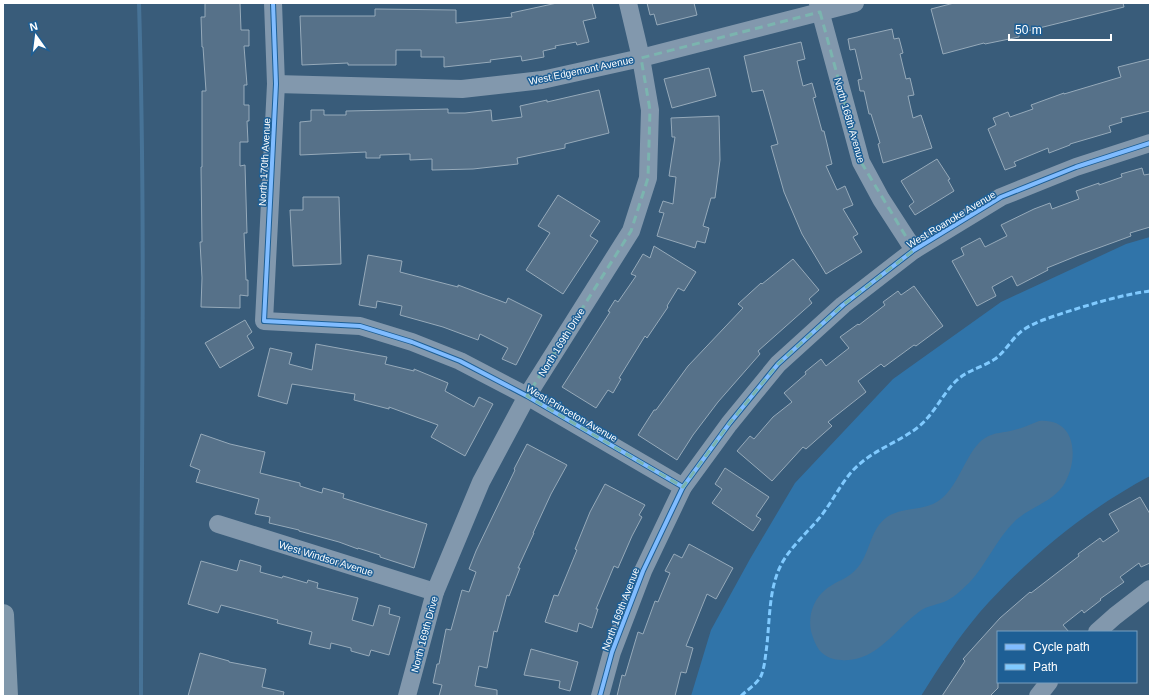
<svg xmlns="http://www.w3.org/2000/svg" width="1153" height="699" viewBox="0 0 1153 699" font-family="Arial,sans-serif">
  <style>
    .green { fill: #3074a9 }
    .water { fill: #477397 }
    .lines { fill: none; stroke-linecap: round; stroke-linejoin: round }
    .stream { stroke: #477397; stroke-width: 4 }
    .building { fill: #567189; stroke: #96aaba }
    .minor { stroke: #8298ad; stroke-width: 18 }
    .highway { stroke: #8198ab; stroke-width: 22 }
    .quiet { stroke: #80caff; stroke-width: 3; stroke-dasharray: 6 3; stroke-linecap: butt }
    .cycleway-casing { stroke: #1e5f95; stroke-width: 6 }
    .cycleway { stroke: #80bcff; stroke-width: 4 }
    .marked { fill: none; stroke: #7bb4af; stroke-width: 3; stroke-dasharray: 8 5; stroke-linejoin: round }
    .labels { text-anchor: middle; stroke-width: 3; stroke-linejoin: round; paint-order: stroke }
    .street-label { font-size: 10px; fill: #fff; stroke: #1e5f95 }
  </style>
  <rect width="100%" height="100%" fill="#395c7a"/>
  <path class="green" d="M1150 237V476C1086 510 1028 558 980 612 958 638 939 667 921 696H691L711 630 750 559 795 483 893 379 1001 302 1126 244Z"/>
  <path class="water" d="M1039 421C1078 418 1079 461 1063 486 1051 503 1029 507 1014 522 996 540 986 565 969 583 962 589 956 596 948 600 939 605 928 605 920 611 895 629 876 663 841 660 834 660 826 657 821 652 816 647 813 638 811 631 808 616 813 600 825 590 838 579 850 580 861 563 871 547 871 529 887 517 904 506 925 512 941 499 960 484 967 449 985 438 994 432 1004 433 1014 430 1023 428 1031 424 1039 421Z"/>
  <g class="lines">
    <path class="stream" d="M139 3C146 234 141 465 141 696"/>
  </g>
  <g class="building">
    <path d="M205 3H240L241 30H249V46H244L247 85H244V105H249V121H247L248 142H240V166L245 165 247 233H244L246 280H248V296L240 295V308L201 307 202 278 200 242H202L201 167H202V91H206L203 47H202L201 17H205Z"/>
    <path d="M557 3H592L596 18 583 21 589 42 577 45 576 42 555 46 556 48 543 51 544 57 522 61 521 56 490 60 491 62 444 67V57H421V50H396V65H348V63L302 65 300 16H375V9L456 10V23L512 17 511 13Z"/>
    <path d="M647 3H694L697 15 657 25 654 14 650 15Z"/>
    <path d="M954 3H1123L1124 7 1019 33V37L985 44 984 43 943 54 931 9Z"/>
    <path d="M892 29 894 39 899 38 903 53 900 54 906 79 910 78 914 95 908 96 913 118 921 115 932 148 883 163 878 144 880 143 871 114H869L864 91H860L858 80 862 79 855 49 850 50 848 39Z"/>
    <path d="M801 42 805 59 797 61 803 86 812 83 816 97 813 98 822 131H824L832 164 826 166 837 190 845 186 853 205 843 209 858 234 853 237 862 252 826 274 802 234 784 192 771 146 778 144 763 90 752 92 744 56Z"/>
    <path d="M1150 59V111L1121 118 1122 122 1109 126 1111 132 1070 144V145L1049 153 1048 148 1014 162 1016 166 1005 170 988 129 996 125 993 118 1008 112 1010 117 1033 109 1031 105 1064 93V94L1121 77 1118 67Z"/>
    <path d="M709 68 716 96 672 108 664 79Z"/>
    <path d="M599 90 609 133 565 144V148L517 158 518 164 473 169 432 170V159L410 160V154L380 155V158H366V152L300 155V122L311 121V110H324V115H346V111L448 109V113H465L491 110 492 121 522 117 520 106 547 100V102Z"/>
    <path d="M719 116 720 160 715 198H711L703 226 709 228 705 243 697 241 695 248 657 236 664 213 659 212 663 201 673 204 676 177 669 176 675 137H672L671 118Z"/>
    <path d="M937 159 950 179 948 180 954 191 915 215 909 206 914 202 901 181Z"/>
    <path d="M1142 168 1144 175 1150 174V227L1130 233 1131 236 1079 255 1047 268 1048 270 1017 286 1012 276 992 287 996 296 977 306 952 261 964 255 961 248 980 238 985 247 1007 236 1001 225 1034 209 1050 203 1052 209 1079 199 1076 191 1099 183V185L1122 177 1121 174Z"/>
    <path d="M558 195 600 221 590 236 598 241 563 294 526 270 550 233 538 226Z"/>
    <path d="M303 197H339L341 264 293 266 290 210H303Z"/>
    <path d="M654 246 696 272 684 291 678 288 667 306 668 307 647 338 645 336 619 378 621 379 613 393 608 390 596 408 562 387 610 312 608 311 615 300 618 302 636 276 631 274 643 254 650 258Z"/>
    <path d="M368 255 402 261 400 272 458 287V285L506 303 508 298 542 315 516 365 502 359 508 348 480 334 478 340 443 327 400 315 402 306 377 301 376 308 359 305Z"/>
    <path d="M793 259 819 290 809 299 812 303 758 351 760 354 718 402 693 435 677 460 638 435 654 410H656L688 366 743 308 738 304 761 283 762 284Z"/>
    <path d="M914 286 943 326 916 346 914 345 884 367 881 364 858 381 866 392 828 422 832 426 806 449 803 447 772 481 737 451 750 436 754 439 773 417 792 402 784 393 806 374 805 372 821 359 826 366 849 348 840 337 858 324 859 325 885 305 883 302 898 291 901 295Z"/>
    <path d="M245 320 252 332 247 336 254 348 220 368 205 343Z"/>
    <path d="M316 344 387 357 385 364 414 371V369L448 383 445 391 474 407 479 397 493 404 465 456 431 437 438 425 389 407V409L354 400 355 394 292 384 287 404 258 396 270 348 292 353 289 364 312 370Z"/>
    <path d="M201 434 230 444 265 452 260 473 300 483V486L322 493 323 488 344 494 343 498 427 524 414 568 380 557V555L358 548V549L339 542 299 531V530L269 523 270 517 255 514 259 499 196 482 200 470 190 466Z"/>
    <path d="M527 444 567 465 551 494 533 533H534L518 568H520L509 596 507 595 497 632 494 631 487 668 479 666 475 686 497 690V696H439L442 685 433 683 437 664H439L446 629 451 630 462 590 469 592 476 572 469 569 476 551 515 470 514 469Z"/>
    <path d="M725 468 769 497 756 516 761 519 753 531 712 503 722 489 715 484Z"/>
    <path d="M605 484 645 505 639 515 642 517 632 536 618 568 614 566 596 609H598L592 628 579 623 577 632 545 622 554 595 558 596 577 550 575 549 590 512Z"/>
    <path d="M1140 497 1150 514V563L1141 567 1139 563 1120 577 1124 582 1100 599 1101 600 1084 613 1082 610 1063 625 1069 632H998V688L990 696H942L965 661 963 659 1000 618 1030 592 1031 593 1079 556 1078 554 1100 538 1103 542 1119 531 1109 514Z"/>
    <path d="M689 544 733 568 716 599 707 594 686 646 693 648 686 673 681 672 675 696H617L622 675 625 676 638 632 643 634 655 601 658 602 670 573 665 571 674 554 682 558Z"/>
    <path d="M240 560 261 566 260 572 282 578 283 576 307 583 308 580 318 583 317 588 358 598 352 620 373 626 379 605 390 608 389 614 400 617 389 655 371 650 369 656 351 651V648L331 643 330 649 309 644 312 632 277 623 278 620 221 605 218 613 188 604 201 561 237 571Z"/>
    <path d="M531 649 578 662 570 691 559 688 560 681 524 675Z"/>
    <path d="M200 653 229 661V662L266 669 262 687 284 692 283 696H188Z"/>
  </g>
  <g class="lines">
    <g class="minor">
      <path d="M273 3 276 84 264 321 360 326 412 342 460 361 527 396 683 487"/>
      <path d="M818 3 861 162 881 199 914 250"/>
      <path d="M276 84 462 89 542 80 641 58 855 3"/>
      <path d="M218 524 435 592"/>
      <path d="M1097 632 1115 616 1150 589"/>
      <path d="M407 696 435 592 481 482 527 396 631 231 648 178 650 110 641 58 628 3"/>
      <path d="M600 696 612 652 643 571 683 487 729 424 778 364 843 305 914 250 1001 197 1076 167 1150 143"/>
      <path d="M1038 696 1049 682"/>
    </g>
    <path class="highway" d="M3 615 7 696"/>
    <path class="quiet" d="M741 696C747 690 757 684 761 676 764 669 765 660 766 652 770 625 768 592 780 567 789 548 808 532 821 516 835 498 844 476 862 462 879 448 900 441 917 428 934 415 942 394 957 380 968 370 983 367 995 359 1006 351 1012 338 1023 330 1035 322 1049 318 1063 313 1092 304 1120 295 1150 291"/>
    <defs>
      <g id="cycleway">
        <path d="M273 3 276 84 264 321 360 326 412 342 460 361 527 396 683 487"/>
        <path d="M600 696 612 652 643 571 683 487 729 424 778 364 843 305 914 250 1001 197 1076 167 1150 143"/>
      </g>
    </defs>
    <use href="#cycleway" class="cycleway-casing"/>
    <use href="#cycleway" class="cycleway"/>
  </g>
  <path class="marked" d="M820 12 861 162 914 250 843 305 778 364 729 424 683 487 527 396 631 231 648 178 650 110 641 58Z"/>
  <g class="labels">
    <g class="street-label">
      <text transform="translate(581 70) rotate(-12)" y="4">West Edgemont Avenue</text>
      <text transform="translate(850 120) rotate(74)" y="4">North 168th Avenue</text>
      <text transform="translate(264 162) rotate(-87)" y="4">North 170th Avenue</text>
      <text transform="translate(951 219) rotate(-31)" y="4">West Roanoke Avenue</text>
      <text transform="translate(561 342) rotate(-58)" y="4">North 169th Drive</text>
      <text transform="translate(572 413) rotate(30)" y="4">West Princeton Avenue</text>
      <text transform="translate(326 558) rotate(17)" y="4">West Windsor Avenue</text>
      <text transform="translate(620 609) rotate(-69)" y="4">North 169th Avenue</text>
      <text transform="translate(424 634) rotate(-75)" y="4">North 169th Drive</text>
    </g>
  </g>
  <rect width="1153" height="699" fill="none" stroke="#ffffff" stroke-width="8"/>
  <rect x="997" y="631" width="140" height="52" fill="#1e5f95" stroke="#789fbf"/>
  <rect x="1005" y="644" width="20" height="6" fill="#80bcff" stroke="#789fbf"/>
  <text x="1033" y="651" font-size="12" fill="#ffffff">Cycle path</text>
  <rect x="1005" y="664" width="20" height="6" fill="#80caff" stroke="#789fbf"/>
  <text x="1033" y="671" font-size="12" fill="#ffffff">Path</text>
  <g transform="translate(36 36) rotate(346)" stroke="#1e5f95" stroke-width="3" paint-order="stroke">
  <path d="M0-3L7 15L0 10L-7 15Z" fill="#ffffff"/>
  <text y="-6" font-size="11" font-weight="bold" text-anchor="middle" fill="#ffffff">N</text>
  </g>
  <path d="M1009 34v6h102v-6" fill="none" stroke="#ffffff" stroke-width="2"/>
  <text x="1015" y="34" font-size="12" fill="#ffffff" stroke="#1e5f95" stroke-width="3" paint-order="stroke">50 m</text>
</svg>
